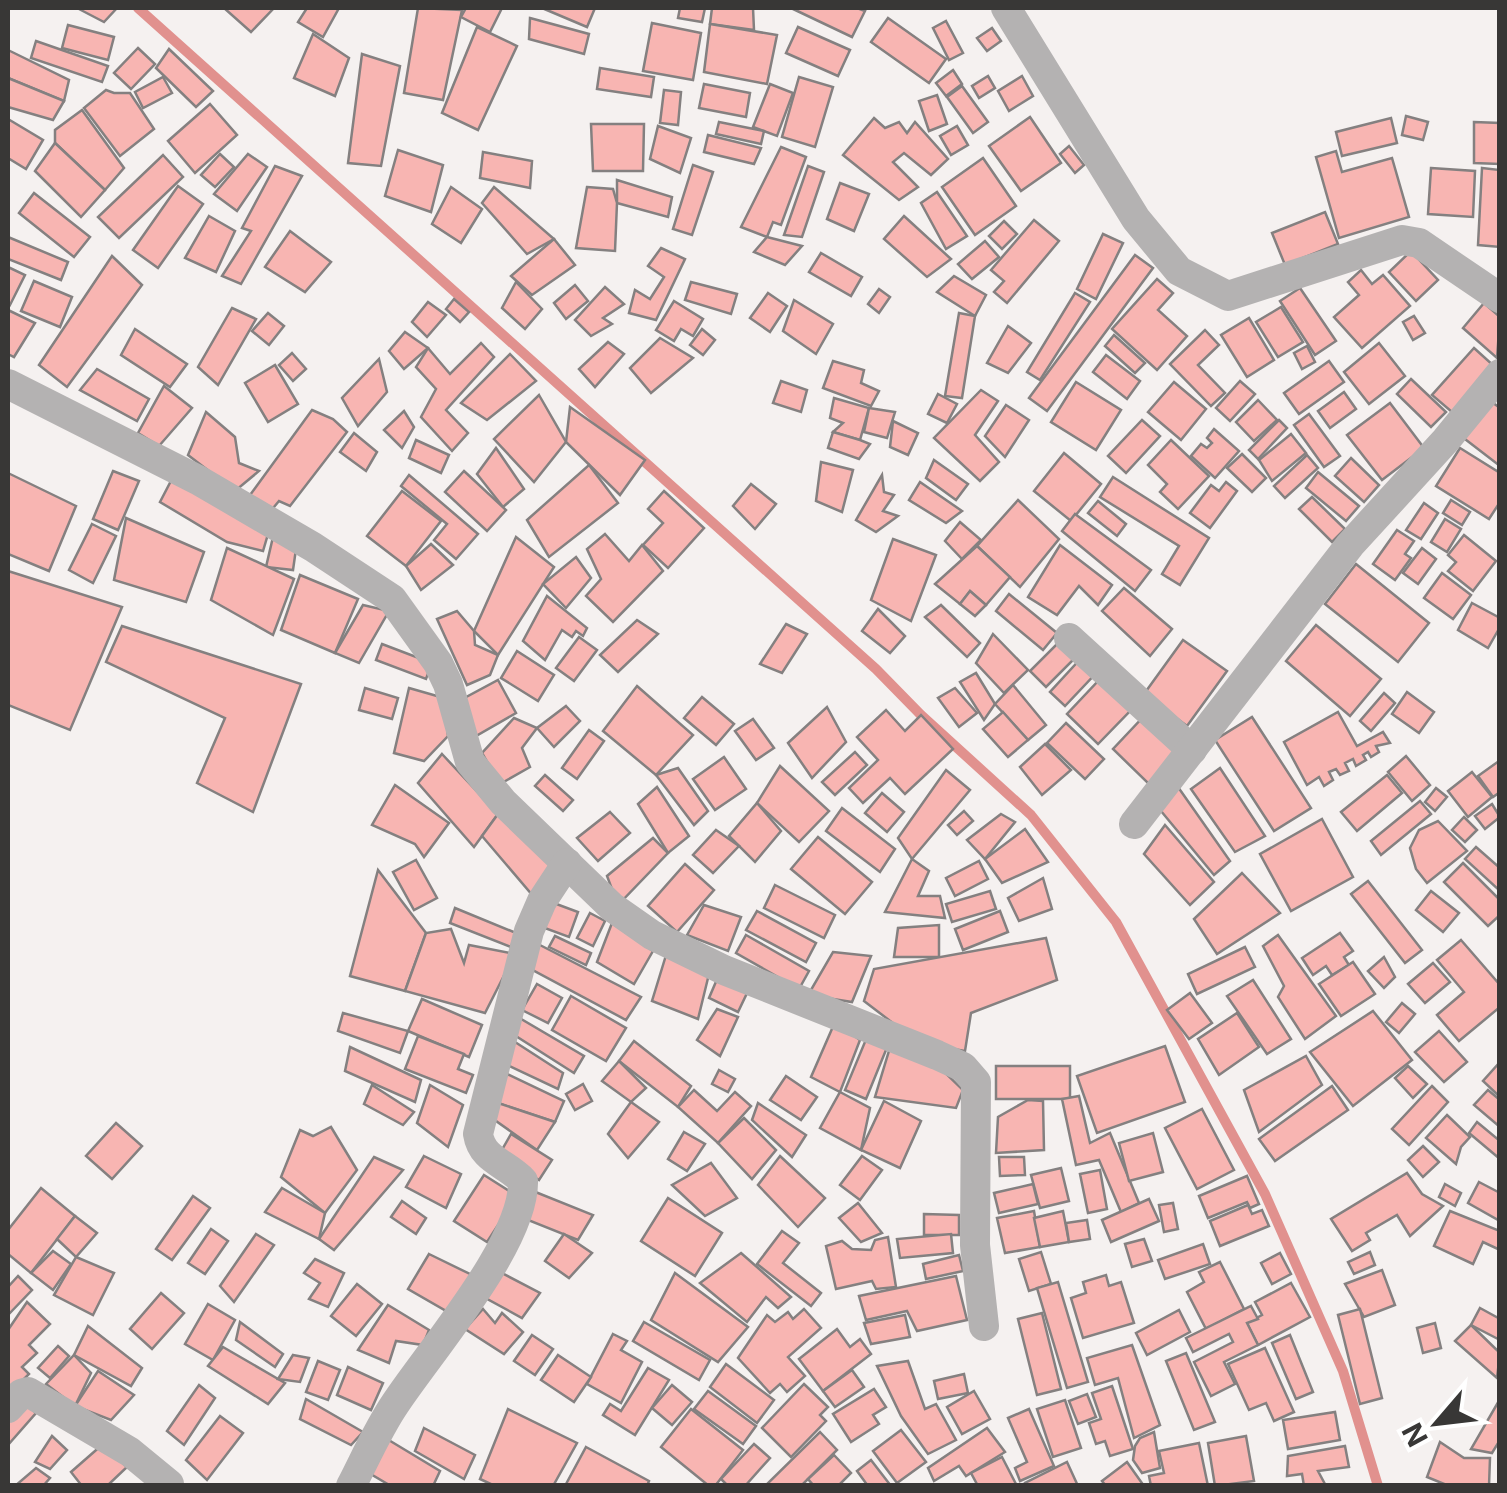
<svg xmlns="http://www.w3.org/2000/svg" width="1507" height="1493" viewBox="0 0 1507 1493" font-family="Inter,sans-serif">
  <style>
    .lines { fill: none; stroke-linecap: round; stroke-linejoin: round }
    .stream { stroke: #e1918e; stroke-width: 10 }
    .building { fill: #f8b5b2; stroke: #848080; stroke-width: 2.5 }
    .minor { stroke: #b4b2b2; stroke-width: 30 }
  </style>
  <rect width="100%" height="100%" fill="#f5f1f0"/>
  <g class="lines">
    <path class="stream" d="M138 8 876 669 921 715 1031 815 1116 922 1265 1194 1343 1371 1378 1486"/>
  </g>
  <g class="building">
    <path d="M77 8H117L104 22Z"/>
    <path d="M224 8H274L251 32Z"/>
    <path d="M307 8H339L323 37 298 22Z"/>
    <path d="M418 8 462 10 443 100 404 93Z"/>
    <path d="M466 8H502L490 32 461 17Z"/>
    <path d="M542 8H595L587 27Z"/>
    <path d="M680 8H705L702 22 678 18Z"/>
    <path d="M712 8H753L754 30 710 24Z"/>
    <path d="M791 8H857L865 11 852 37Z"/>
    <path d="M530 18 589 34 584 54 529 39Z"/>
    <path d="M888 18 946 59 929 83 871 42Z"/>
    <path d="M946 21 963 53 949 60 933 28Z"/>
    <path d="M652 23 701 33 693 80 643 71Z"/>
    <path d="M710 24 777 35 767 84 704 72Z"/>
    <path d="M68 25 114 37 108 60 62 48Z"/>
    <path d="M477 27 517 46 478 130 442 113Z"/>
    <path d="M798 27 850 50 838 76 786 53Z"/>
    <path d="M992 28 1001 41 987 51 977 38Z"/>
    <path d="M313 34 349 58 335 96 294 78Z"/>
    <path d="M36 41 108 66 102 82 31 58Z"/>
    <path d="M138 48 155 64 131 89 114 73Z"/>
    <path d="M169 49 213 91 196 107 156 68Z"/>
    <path d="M8 50 69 80 64 101 8 78Z"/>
    <path d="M362 54 400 66 381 166 348 163Z"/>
    <path d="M600 68 654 77 651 97 597 89Z"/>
    <path d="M953 70 962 84 946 96 936 83Z"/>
    <path d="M988 76 995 88 979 98 972 86Z"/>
    <path d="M1022 76 1033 96 1009 111 998 91Z"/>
    <path d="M163 77 172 93 143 108 135 92Z"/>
    <path d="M799 77 833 87 815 147 782 137Z"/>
    <path d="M8 78 64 101 53 120 8 107Z"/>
    <path d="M704 84 750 93 746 117 699 108Z"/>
    <path d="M770 84 793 93 777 136 753 127Z"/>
    <path d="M962 86 988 122 973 133 947 97Z"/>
    <path d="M106 90 114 93H130L154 129 120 156 84 108Z"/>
    <path d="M664 90 681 92 678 125 660 123Z"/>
    <path d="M937 95 947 124 929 131 919 101Z"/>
    <path d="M210 104 237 135 195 173 168 141Z"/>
    <path d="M82 110 124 168 105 190 55 143V130Z"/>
    <path d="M1406 116 1428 122 1423 140 1402 135Z"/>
    <path d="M1030 117 1061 163 1021 191 989 146Z"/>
    <path d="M874 118 885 128 899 122 907 133 915 122 948 159 931 175 904 153 893 162 918 187 899 200 843 155Z"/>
    <path d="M1391 118 1397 143 1342 156 1336 132Z"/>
    <path d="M8 119 43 140 26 169 8 158Z"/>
    <path d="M719 122 764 131 761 144 716 134Z"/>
    <path d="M1474 122 1500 123V164L1474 163Z"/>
    <path d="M591 124H644L643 171H593Z"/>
    <path d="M658 126 691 138 680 173 650 159Z"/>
    <path d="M957 126 968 145 951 155 940 136Z"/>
    <path d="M708 135 761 148 754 164 704 152Z"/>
    <path d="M55 143 105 190 81 217 35 171Z"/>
    <path d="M1069 146 1084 165 1075 173 1060 154Z"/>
    <path d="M781 147 806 157 781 225 773 222 767 237 741 227Z"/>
    <path d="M398 150 443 165 431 212 385 196Z"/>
    <path d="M1336 151 1342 172 1392 158 1409 217 1339 238 1316 157Z"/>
    <path d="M483 152 532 161 530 188 480 178Z"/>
    <path d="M220 154 234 167 215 187 201 175Z"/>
    <path d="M248 154 267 167 237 211 214 194Z"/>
    <path d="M163 155 183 177 119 238 98 217Z"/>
    <path d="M983 158 1016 206 975 235 942 187Z"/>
    <path d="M693 165 713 172 692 235 673 229Z"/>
    <path d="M275 166 302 176 241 284 222 276 251 231 242 228Z"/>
    <path d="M808 166 824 172 802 237 784 235Z"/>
    <path d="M1431 168 1475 171 1473 217 1428 214Z"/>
    <path d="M1482 168 1500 170V247L1478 245Z"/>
    <path d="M617 180 672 197 668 217 617 203Z"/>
    <path d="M840 183 869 194 854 231 827 219Z"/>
    <path d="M178 186 203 204 158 268 133 250Z"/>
    <path d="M451 187 482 209 461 243 432 224Z"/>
    <path d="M494 187 554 239 527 254 482 203Z"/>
    <path d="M587 187 613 189 617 203 615 251 576 248Z"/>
    <path d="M937 192 967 236 946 249 921 203Z"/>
    <path d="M34 193 90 237 74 257 19 213Z"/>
    <path d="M1325 212 1338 244 1285 265 1272 233Z"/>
    <path d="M209 216 235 231 216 272 185 258Z"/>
    <path d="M904 216 951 259 927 277 884 239Z"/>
    <path d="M1034 220 1059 241 1007 303 994 292 1004 281 991 270Z"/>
    <path d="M1004 221 1017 234 1002 249 989 236Z"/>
    <path d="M290 231 331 262 305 292 265 267Z"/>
    <path d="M1103 234 1123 243 1096 299 1077 289Z"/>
    <path d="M8 237 68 262 61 280 8 259Z"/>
    <path d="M767 237 802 246 785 265 754 252Z"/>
    <path d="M554 239 575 265 532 295 511 276Z"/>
    <path d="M985 241 999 257 972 279 958 264Z"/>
    <path d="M661 248 685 259 656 320 629 313 635 290 650 299 664 277 648 266Z"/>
    <path d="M1411 251 1438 280 1416 301 1389 272Z"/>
    <path d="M821 253 862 277 851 296 809 272Z"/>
    <path d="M1135 255 1153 268 1047 411 1029 398Z"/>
    <path d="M112 256 142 285 67 387 39 365Z"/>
    <path d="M8 267 25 275 10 305 8 303Z"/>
    <path d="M1361 270 1372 284 1383 275 1410 306 1362 348 1334 317 1359 295 1348 282Z"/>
    <path d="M954 276 986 295 975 316 937 292Z"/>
    <path d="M1157 279 1173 293 1158 310 1187 336 1157 370 1112 329Z"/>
    <path d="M34 281 72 297 60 327 21 311Z"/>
    <path d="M516 282 542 309 525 329 502 308Z"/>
    <path d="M691 282 737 294 731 314 685 300Z"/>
    <path d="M575 285 588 301 566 319 554 303Z"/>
    <path d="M605 287 624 304 603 318 612 324 591 336 575 320Z"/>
    <path d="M1300 288 1336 341 1315 355 1280 301Z"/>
    <path d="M879 289 890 297 879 313 868 304Z"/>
    <path d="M768 293 787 306 770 332 750 318Z"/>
    <path d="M1075 293 1090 302 1040 380 1027 372Z"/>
    <path d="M454 299 469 312 460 322 446 309Z"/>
    <path d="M794 300 833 324 816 354 783 331Z"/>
    <path d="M674 301 703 319 693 336 681 329 674 341 656 330Z"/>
    <path d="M428 302 446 315 427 337 412 322Z"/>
    <path d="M1484 303 1500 317 1497 358 1463 328Z"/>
    <path d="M1281 307 1303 342 1278 357 1256 322Z"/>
    <path d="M232 308 256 319 218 385 198 367Z"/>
    <path d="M8 310 35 323 14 357 8 354Z"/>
    <path d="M268 313 284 326 269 345 252 331Z"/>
    <path d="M959 313 975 316 962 398 945 396Z"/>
    <path d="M1414 316 1425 333 1413 340 1403 322Z"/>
    <path d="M1249 318 1274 360 1247 377 1221 335Z"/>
    <path d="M1008 326 1031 343 1008 373 987 363Z"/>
    <path d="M135 329 187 364 170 387 121 355Z"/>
    <path d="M702 329 715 340 703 355 690 345Z"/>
    <path d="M1205 330 1219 345 1198 365 1225 393 1211 406 1170 364Z"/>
    <path d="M405 332 428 348 404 369 389 351Z"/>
    <path d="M1114 335 1145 363 1135 373 1105 346Z"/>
    <path d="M660 338 693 358 651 393 630 368Z"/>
    <path d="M608 342 624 354 595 387 579 369Z"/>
    <path d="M481 343 494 357 446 410 468 433 452 451 421 417 436 389 416 367 428 348 450 374Z"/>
    <path d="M1379 343 1405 376 1369 404 1344 372Z"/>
    <path d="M1307 346 1315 362 1302 369 1294 353Z"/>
    <path d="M1474 348 1494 366 1452 412 1432 395Z"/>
    <path d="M292 353 306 369 293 381 279 365Z"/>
    <path d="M510 354 536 381 487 420 461 403Z"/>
    <path d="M1106 355 1140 381 1127 399 1093 372Z"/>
    <path d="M379 359 387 392 358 426 342 398Z"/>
    <path d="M833 361 864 370 861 383 879 391 871 406 823 388Z"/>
    <path d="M1329 361 1344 382 1299 414 1284 393Z"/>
    <path d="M275 365 298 404 268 422 245 383Z"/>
    <path d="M97 369 149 399 137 421 80 390Z"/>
    <path d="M1411 379 1446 412 1431 427 1397 394Z"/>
    <path d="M781 381 807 390 801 412 773 403Z"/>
    <path d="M1240 381 1255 394 1230 421 1216 408Z"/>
    <path d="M1076 382 1121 410 1096 450 1051 422Z"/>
    <path d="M1174 382 1206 409 1181 440 1148 412Z"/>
    <path d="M164 386 192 408 159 446 138 433Z"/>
    <path d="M981 390 998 401 975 435 999 462 980 481 934 438Z"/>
    <path d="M1344 392 1356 409 1330 428 1318 411Z"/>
    <path d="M938 394 957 404 947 423 928 414Z"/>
    <path d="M539 395 566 442 534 482 494 439Z"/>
    <path d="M834 398 869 408 860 440 833 432 843 423 830 418Z"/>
    <path d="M1258 400 1277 420 1254 441 1236 422Z"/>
    <path d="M1489 400 1500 408V466L1461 436Z"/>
    <path d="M1390 403 1424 448 1382 480 1347 435Z"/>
    <path d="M1006 405 1029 420 1005 457 985 436Z"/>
    <path d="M570 407 645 460 620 495 566 442Z"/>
    <path d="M869 408 895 412 887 438 864 432Z"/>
    <path d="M312 410 333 419 347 432 290 506 279 501 269 513 250 495Z"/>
    <path d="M404 411 414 427 402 448 384 430Z"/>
    <path d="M206 412 235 437 239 463 259 471 235 491 188 455Z"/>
    <path d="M1309 414 1340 456 1324 467 1294 425Z"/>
    <path d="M1142 420 1160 436 1126 473 1108 456Z"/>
    <path d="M1279 420 1287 428 1258 459 1249 450Z"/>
    <path d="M893 421 918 433 908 455 890 447Z"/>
    <path d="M1214 429 1239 451 1215 478 1191 456 1201 444 1207 448 1212 443 1207 438Z"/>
    <path d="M833 432 860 440 870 444 859 459 828 448Z"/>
    <path d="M354 433 377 452 366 471 340 452Z"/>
    <path d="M1291 434 1306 453 1272 481 1259 460Z"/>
    <path d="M416 440 449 455 441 473 409 458Z"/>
    <path d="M1171 440 1209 476 1178 509 1160 492 1167 484 1148 465Z"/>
    <path d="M496 448 524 489 503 507 477 474Z"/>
    <path d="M1460 448 1500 473V502L1489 519 1436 486Z"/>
    <path d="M1064 453 1101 484 1071 521 1034 491Z"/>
    <path d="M1242 454 1266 478 1252 492 1227 468Z"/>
    <path d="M1307 455 1318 468 1285 498 1274 486Z"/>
    <path d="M1351 458 1379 485 1364 502 1335 476Z"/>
    <path d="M934 460 968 484 956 500 926 478Z"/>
    <path d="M821 462 853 470 842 512 816 501Z"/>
    <path d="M589 465 618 503 549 557 527 520Z"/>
    <path d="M113 471 139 481 118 530 93 519Z"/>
    <path d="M464 471 506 510 487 531 445 492Z"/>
    <path d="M1318 472 1359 506 1346 521 1306 488Z"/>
    <path d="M8 473 76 506 49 571 8 554Z"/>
    <path d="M409 475 478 534 456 559 434 540 447 524 401 486Z"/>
    <path d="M882 475 884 492 894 495 883 511 898 516 876 532 856 520Z"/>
    <path d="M173 477 268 534 263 551 227 542 160 502Z"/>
    <path d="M1113 477 1209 538 1180 585 1162 574 1179 546 1100 497Z"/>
    <path d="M920 482 962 511 946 523 909 500Z"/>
    <path d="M1226 482 1237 491 1210 528 1190 513 1211 485 1219 491Z"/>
    <path d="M751 484 776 504 755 529 733 506Z"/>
    <path d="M402 491 441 521 406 566 367 536Z"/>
    <path d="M664 491 704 528 668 568 643 545 663 523 648 509Z"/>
    <path d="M1312 497 1345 529 1332 542 1299 509Z"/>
    <path d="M1018 500 1059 539 1020 587 977 546Z"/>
    <path d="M1451 500 1470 512 1462 525 1443 513Z"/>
    <path d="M1098 501 1126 524 1117 536 1088 513Z"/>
    <path d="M1424 503 1438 513 1421 539 1406 530Z"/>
    <path d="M1075 514 1151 570 1135 591 1062 531Z"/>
    <path d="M126 518 204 552 186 602 114 580Z"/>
    <path d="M1445 519 1461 529 1447 552 1431 542Z"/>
    <path d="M960 522 981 540 962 559 945 541Z"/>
    <path d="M92 524 116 536 93 583 69 570Z"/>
    <path d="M1397 530 1414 541 1405 554 1411 558 1395 580 1373 564Z"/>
    <path d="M605 534 629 561 642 545 663 571 613 622 586 596 601 579 587 549Z"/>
    <path d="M1464 535 1496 561 1473 591 1448 571 1456 562 1448 555Z"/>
    <path d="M273 537 297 542 293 570 266 567Z"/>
    <path d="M516 537 554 567 498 655 474 631Z"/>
    <path d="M893 539 936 555 911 621 871 600Z"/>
    <path d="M431 544 453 565 421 590 406 566Z"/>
    <path d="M1060 545 1112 585 1098 605 1079 586 1057 615 1028 597Z"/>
    <path d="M977 546 1010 577 986 605 970 591 960 604 935 584Z"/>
    <path d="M227 548 294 579 273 635 211 600Z"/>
    <path d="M1422 548 1436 559 1418 584 1403 573Z"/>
    <path d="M576 557 591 578 566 608 543 584Z"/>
    <path d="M1356 564 1429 623 1398 662 1325 604Z"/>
    <path d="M8 571 122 607 70 730 8 705Z"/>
    <path d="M1442 573 1471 595 1453 619 1424 598Z"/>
    <path d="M300 575 358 599 335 653 281 630Z"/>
    <path d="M1124 588 1172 629 1150 656 1102 611Z"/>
    <path d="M970 591 986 605 975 616 960 604Z"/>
    <path d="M1009 594 1057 633 1043 650 996 611Z"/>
    <path d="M547 596 587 628 583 636 576 631 572 637 562 630 545 660 523 641Z"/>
    <path d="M1472 603 1500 618V627L1488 648 1458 630Z"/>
    <path d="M363 605 389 611 359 663 335 653Z"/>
    <path d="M941 605 980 643 967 657 925 617Z"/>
    <path d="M878 609 905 636 890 653 862 631Z"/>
    <path d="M457 611 474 631 475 645 498 655 490 675 467 685 437 619Z"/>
    <path d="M637 620 658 634 618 672 600 655Z"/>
    <path d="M786 624 807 634 782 673 760 664Z"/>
    <path d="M1316 625 1381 679 1350 716 1286 661Z"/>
    <path d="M122 626 301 684 253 812 197 783 225 718 106 662Z"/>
    <path d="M993 634 1028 670 1004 693 976 663Z"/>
    <path d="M579 637 597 650 574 681 556 668Z"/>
    <path d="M1062 639 1078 655 1046 687 1030 671Z"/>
    <path d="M1183 640 1227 671 1187 726 1144 694Z"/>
    <path d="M382 644 432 663 426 679 376 660Z"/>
    <path d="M517 651 554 675 538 701 501 678Z"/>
    <path d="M1084 655 1099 670 1065 706 1050 692Z"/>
    <path d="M976 673 995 704 984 720 960 682Z"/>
    <path d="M1100 679 1132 709 1098 744 1067 714Z"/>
    <path d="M498 680 516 713 476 736 457 702Z"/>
    <path d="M1013 685 1046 725 1028 740 995 704Z"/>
    <path d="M637 686 693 735 656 775 603 731Z"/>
    <path d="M365 688 398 698 392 719 359 710Z"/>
    <path d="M409 688 444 698 448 736 424 761 394 753Z"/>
    <path d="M955 688 977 713 959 727 938 698Z"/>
    <path d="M1407 692 1434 712 1419 733 1392 714Z"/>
    <path d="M1384 693 1395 703 1371 731 1360 721Z"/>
    <path d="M702 697 734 724 716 745 684 718Z"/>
    <path d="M566 706 580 721 554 747 537 728Z"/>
    <path d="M827 707 846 742 812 778 788 743Z"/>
    <path d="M886 710 905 731 921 715 953 749 905 794 890 778 863 803 849 788 878 760 857 737Z"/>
    <path d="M1003 712 1028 740 1008 757 983 729Z"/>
    <path d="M1338 712 1357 746 1383 732 1390 743 1376 746 1379 752 1371 757 1368 752 1363 755 1366 760 1356 766 1353 759 1345 763 1349 771 1340 775 1336 769 1329 772 1333 780 1324 786 1319 777 1307 785 1284 742Z"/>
    <path d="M1146 714 1183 750 1150 785 1113 749Z"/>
    <path d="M1252 717 1311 808 1274 831 1215 740Z"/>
    <path d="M514 718 537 728 522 748 530 767 500 784 482 753Z"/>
    <path d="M753 719 774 748 756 760 735 731Z"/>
    <path d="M1066 723 1104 759 1085 779 1047 743Z"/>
    <path d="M589 730 604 741 577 779 562 768Z"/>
    <path d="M1045 744 1071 770 1042 795 1020 767Z"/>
    <path d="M855 752 867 765 835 795 822 782Z"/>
    <path d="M442 754 498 814 474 847 418 783Z"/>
    <path d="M1406 756 1430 785 1412 801 1388 772Z"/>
    <path d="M724 757 746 789 715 810 693 779Z"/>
    <path d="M1499 761 1500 792 1493 797 1478 776Z"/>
    <path d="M780 766 829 811 799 842 757 803Z"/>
    <path d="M678 768 708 811 694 825 656 775Z"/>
    <path d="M1220 768 1265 836 1235 852 1191 789Z"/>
    <path d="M946 770 970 790 912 859 898 838Z"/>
    <path d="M1472 772 1492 797 1468 817 1448 791Z"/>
    <path d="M545 775 573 800 563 811 535 786Z"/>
    <path d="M1387 775 1402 793 1357 831 1341 812Z"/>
    <path d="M395 785 449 823 424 857 415 844 372 825Z"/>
    <path d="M657 787 689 836 668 853 638 804Z"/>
    <path d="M1178 787 1230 861 1214 875 1156 805Z"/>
    <path d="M1436 788 1447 797 1435 811 1425 802Z"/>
    <path d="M882 793 904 812 887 832 865 813Z"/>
    <path d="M1420 801 1431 814 1381 855 1371 841Z"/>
    <path d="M757 803 781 831 755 862 729 836Z"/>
    <path d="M1492 804 1500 817 1485 829 1475 816Z"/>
    <path d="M842 808 895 849 880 872 826 831Z"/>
    <path d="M964 811 973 821 957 835 948 825Z"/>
    <path d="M610 812 630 833 598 861 577 838Z"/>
    <path d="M498 814 552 867 534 897 482 836Z"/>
    <path d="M1001 814 1015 822 985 859 967 840Z"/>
    <path d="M1464 817 1477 830 1465 842 1452 830Z"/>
    <path d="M1322 819 1353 877 1291 911 1260 854Z"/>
    <path d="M1438 821 1467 851 1427 883 1416 869 1410 848 1419 830Z"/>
    <path d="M1165 825 1214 882 1190 905 1144 854Z"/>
    <path d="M1025 829 1048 862 1002 883 985 859Z"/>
    <path d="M716 830 739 846 713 873 693 855Z"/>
    <path d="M818 837 872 882 845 914 791 869Z"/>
    <path d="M653 838 668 853 618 905 607 876Z"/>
    <path d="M1476 847 1500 868V891L1465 859Z"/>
    <path d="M912 859 929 871 918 896H940L945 918 885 912Z"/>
    <path d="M416 860 437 898 414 910 393 872Z"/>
    <path d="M979 861 988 879 955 896 946 878Z"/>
    <path d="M1463 863 1500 900V915L1488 926 1444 882Z"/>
    <path d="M685 864 714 890 677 932 648 906Z"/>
    <path d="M378 870 426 933 405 991 350 976Z"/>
    <path d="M1242 873 1280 913 1217 954 1194 919Z"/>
    <path d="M1043 878 1052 909 1019 921 1008 898Z"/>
    <path d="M1368 881 1422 950 1405 963 1351 894Z"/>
    <path d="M775 885 835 915 824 938 764 908Z"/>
    <path d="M990 891 996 909 952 922 946 904Z"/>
    <path d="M1431 891 1459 913 1443 932 1416 910Z"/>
    <path d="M551 902 578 912 569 937 542 927Z"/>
    <path d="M704 905 741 917 728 951 687 935Z"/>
    <path d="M455 908 516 933 511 947 450 923Z"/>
    <path d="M757 911 816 943 806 962 746 930Z"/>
    <path d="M1000 911 1008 932 963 950 955 929Z"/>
    <path d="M590 913 605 921 593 946 577 938Z"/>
    <path d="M612 923 653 951 634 984 597 962Z"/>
    <path d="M939 925V957H894L898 928Z"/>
    <path d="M451 929 464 963 469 945 515 954 485 1013 405 991 426 933Z"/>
    <path d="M1340 933 1353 951 1344 957 1349 965 1332 975 1326 966 1313 975 1302 958Z"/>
    <path d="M746 935 809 971 799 989 736 953Z"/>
    <path d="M1278 935 1336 1016 1305 1039 1278 997 1284 986 1263 946Z"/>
    <path d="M555 936 591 953 586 965 549 947Z"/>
    <path d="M1046 938 1057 980 971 1013 965 1051 919 1043 864 1001 874 969Z"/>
    <path d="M1461 940 1500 985V1007L1459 1041 1437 1015 1464 992 1437 960Z"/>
    <path d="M536 943 641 997 626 1020 529 968Z"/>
    <path d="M1245 947 1255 967 1197 994 1188 974Z"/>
    <path d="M667 952 709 974 698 1019 652 1001Z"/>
    <path d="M833 952 871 956 852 1002 808 995Z"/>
    <path d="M1384 957 1395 977 1384 988 1368 971Z"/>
    <path d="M1353 962 1375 994 1341 1016 1319 984Z"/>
    <path d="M1433 963 1450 982 1425 1003 1408 984Z"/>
    <path d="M718 977 748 991 738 1012 709 998Z"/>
    <path d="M1253 980 1291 1039 1267 1054 1227 996Z"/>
    <path d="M537 984 562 998 548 1023 522 1010Z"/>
    <path d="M1190 993 1212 1023 1189 1039 1167 1010Z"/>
    <path d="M571 996 626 1028 606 1061 552 1030Z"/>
    <path d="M422 999 482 1025 469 1057 408 1031Z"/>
    <path d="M1402 1003 1415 1014 1399 1033 1386 1022Z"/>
    <path d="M717 1009 738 1017 720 1056 697 1040Z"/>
    <path d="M1373 1011 1412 1060 1353 1106 1310 1052Z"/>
    <path d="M343 1013 408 1031 400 1053 338 1031Z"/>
    <path d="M1237 1013 1259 1047 1219 1075 1198 1039Z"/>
    <path d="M516 1016 584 1056 574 1073 508 1031Z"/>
    <path d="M835 1022 860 1040 840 1092 811 1077Z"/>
    <path d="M1439 1031 1467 1062 1444 1082 1415 1052Z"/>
    <path d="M418 1036 464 1054 458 1069 473 1075 466 1093 405 1069Z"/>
    <path d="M867 1037 888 1045 866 1099 845 1090Z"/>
    <path d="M634 1041 691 1086 678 1107 619 1061Z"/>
    <path d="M892 1041 929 1057 963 1090 956 1108 875 1097Z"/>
    <path d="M515 1042 563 1073 558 1089 503 1063Z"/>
    <path d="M1165 1046 1185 1102 1097 1133 1077 1076Z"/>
    <path d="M350 1047 421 1080 415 1102 345 1071Z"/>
    <path d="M1306 1056 1322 1085 1259 1132 1244 1090Z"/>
    <path d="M619 1061 646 1088 631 1102 602 1081Z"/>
    <path d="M1500 1062V1097L1483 1081Z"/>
    <rect x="996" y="1066" width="74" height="33"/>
    <path d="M1408 1066 1427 1084 1413 1098 1395 1078Z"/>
    <path d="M719 1070 735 1079 728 1092 712 1084Z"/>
    <path d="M507 1074 564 1101 555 1122 495 1102Z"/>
    <path d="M786 1076 817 1097 801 1120 770 1100Z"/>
    <path d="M583 1084 592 1101 575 1110 566 1094Z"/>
    <path d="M372 1085 414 1112 403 1125 364 1104Z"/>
    <path d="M430 1085 463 1105 448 1147 417 1123Z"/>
    <path d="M1332 1086 1348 1110 1275 1161 1259 1139Z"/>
    <path d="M1432 1086 1448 1102 1409 1145 1392 1129Z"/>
    <path d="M694 1090 717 1111 735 1092 751 1106 718 1143 678 1107Z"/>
    <path d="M1488 1090 1500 1100V1127L1474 1105Z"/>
    <path d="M840 1092 870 1108 861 1150 820 1128Z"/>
    <path d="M1079 1096 1090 1143 1110 1133 1139 1203 1121 1212 1099 1160 1076 1165 1062 1099Z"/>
    <path d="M1028 1100 1043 1101 1044 1150 996 1153 998 1117Z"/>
    <path d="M884 1101 921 1121 900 1168 861 1150Z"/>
    <path d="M495 1102 555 1122 537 1150 489 1116Z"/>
    <path d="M631 1102 659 1122 628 1158 608 1134Z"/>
    <path d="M758 1103 806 1135 792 1157 752 1120Z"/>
    <path d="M1202 1109 1234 1170 1197 1189 1165 1128Z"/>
    <path d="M1447 1115 1470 1137 1461 1147 1456 1164 1426 1138Z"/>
    <path d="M744 1118 776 1150 752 1179 718 1143Z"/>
    <path d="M1477 1122 1500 1141V1159L1469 1133Z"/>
    <path d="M116 1123 142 1146 112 1179 86 1156Z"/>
    <path d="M331 1127 357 1170 325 1213 281 1177 300 1130 313 1136Z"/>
    <path d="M684 1132 705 1144 687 1171 668 1159Z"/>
    <path d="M1153 1133 1163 1172 1129 1181 1119 1143Z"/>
    <path d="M511 1134 552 1160 539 1180 499 1155Z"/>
    <path d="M1423 1146 1439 1162 1423 1177 1408 1160Z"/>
    <path d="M424 1156 461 1174 446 1208 406 1187Z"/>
    <path d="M780 1156 825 1198 798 1227 758 1185Z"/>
    <path d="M862 1156 882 1170 860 1200 840 1185Z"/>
    <path d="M374 1157 403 1170 334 1250 319 1239Z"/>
    <path d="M999 1157H1024L1025 1175 1000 1176Z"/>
    <path d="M711 1163 737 1198 705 1216 672 1185Z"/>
    <path d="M1061 1168 1069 1201 1040 1208 1031 1175Z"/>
    <path d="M1100 1170 1107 1209 1088 1213 1080 1174Z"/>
    <path d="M1407 1173 1422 1194 1443 1206 1410 1236 1397 1215 1366 1233 1370 1240 1352 1251 1331 1219Z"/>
    <path d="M484 1175 517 1196 487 1242 454 1221Z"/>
    <path d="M1247 1176 1259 1204 1250 1208 1247 1202 1208 1218 1199 1196Z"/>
    <path d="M1479 1182 1500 1193V1221L1468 1203Z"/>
    <path d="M1033 1184 1038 1204 999 1213 994 1193Z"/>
    <path d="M1445 1184 1461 1193 1455 1206 1439 1197Z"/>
    <path d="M41 1188 75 1216 31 1273 8 1254V1230Z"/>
    <path d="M282 1188 325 1213 319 1239 265 1212Z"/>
    <path d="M528 1189 593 1215 578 1240 523 1218Z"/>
    <path d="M193 1196 210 1208 172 1260 156 1249Z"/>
    <path d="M668 1198 722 1233 695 1276 641 1241Z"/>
    <path d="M1149 1199 1159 1221 1111 1242 1102 1220Z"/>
    <path d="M402 1201 426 1218 416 1234 391 1217Z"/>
    <path d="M858 1203 882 1233 861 1242 839 1218Z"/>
    <path d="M1173 1203 1178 1229 1164 1232 1159 1205Z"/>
    <path d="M1248 1205 1252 1214 1262 1210 1269 1226 1220 1246 1210 1221Z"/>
    <path d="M1034 1211 1040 1247 1005 1253 997 1218Z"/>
    <path d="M1063 1211 1069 1242 1040 1247 1034 1218Z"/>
    <path d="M1450 1211 1500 1231V1250L1483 1242 1473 1264 1434 1246Z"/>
    <path d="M924 1214 959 1215V1235H924Z"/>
    <path d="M75 1216 97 1233 76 1257 57 1239Z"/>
    <path d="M1087 1220 1090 1239 1069 1242 1066 1223Z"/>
    <path d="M211 1229 228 1241 205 1274 188 1263Z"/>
    <path d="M782 1231 799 1243 783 1263 821 1293 811 1306 757 1264Z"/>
    <path d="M256 1234 274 1245 234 1302 220 1286Z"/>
    <path d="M564 1234 592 1253 569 1278 545 1261Z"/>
    <path d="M951 1234 953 1253 900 1258 897 1239Z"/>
    <path d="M888 1237 896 1287 876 1289 872 1281 836 1289 826 1246 842 1241 852 1249 871 1250 875 1240Z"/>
    <path d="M1144 1239 1152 1261 1132 1267 1125 1244Z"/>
    <path d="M1203 1244 1210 1264 1165 1279 1158 1260Z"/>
    <path d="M53 1251 71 1264 53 1290 31 1273Z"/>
    <path d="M1041 1252 1051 1284 1029 1291 1019 1259Z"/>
    <path d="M1370 1252 1375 1265 1354 1274 1348 1262Z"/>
    <path d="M741 1253 791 1297 778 1308 766 1297 747 1322 700 1283Z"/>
    <path d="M1280 1253 1291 1274 1272 1284 1261 1263Z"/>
    <path d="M429 1254 472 1275 448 1312 408 1289Z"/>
    <path d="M959 1255 963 1271 926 1279 923 1264Z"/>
    <path d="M76 1257 114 1273 93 1315 54 1295Z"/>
    <path d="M315 1259 344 1273 328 1307 309 1299 320 1283 304 1273Z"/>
    <path d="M1220 1262 1244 1309 1206 1329 1187 1292 1204 1282 1199 1272Z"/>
    <path d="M1382 1270 1395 1305 1364 1317 1345 1284Z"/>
    <path d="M498 1271 540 1293 522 1318 480 1295Z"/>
    <path d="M675 1273 748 1327 718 1362 651 1320Z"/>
    <path d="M1106 1275 1109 1286 1121 1282 1134 1323 1083 1338 1071 1298 1086 1293 1083 1282Z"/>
    <path d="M18 1276 32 1290 8 1315V1287Z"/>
    <path d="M956 1276 967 1320 917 1331 907 1311 866 1320 859 1296Z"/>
    <path d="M1058 1282 1088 1382 1067 1388 1037 1288Z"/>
    <path d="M1291 1283 1310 1317 1258 1345 1247 1323 1262 1315 1255 1302Z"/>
    <path d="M357 1284 382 1304 356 1336 331 1316Z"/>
    <path d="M161 1293 184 1313 152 1349 130 1329Z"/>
    <path d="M27 1302 50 1324 29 1345 37 1353 22 1367 29 1374 8 1395V1330Z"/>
    <path d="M208 1304 235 1320 213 1360 185 1344Z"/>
    <path d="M388 1305 429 1330 423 1345 396 1341 389 1363 358 1350Z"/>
    <path d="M1251 1306 1258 1319 1247 1323 1258 1345 1224 1362 1235 1384 1211 1396 1194 1362 1233 1342 1229 1334 1193 1352 1186 1338Z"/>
    <path d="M1480 1308 1500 1319V1340L1471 1325Z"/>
    <path d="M483 1309 495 1323 502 1313 523 1332 504 1354 465 1329Z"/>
    <path d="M804 1309 821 1328 788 1357 805 1376 787 1392 780 1384 770 1393 738 1358 767 1315 775 1322 788 1312 793 1319Z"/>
    <path d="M1360 1309 1382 1398 1360 1404 1338 1315Z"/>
    <path d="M1179 1310 1190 1332 1147 1355 1136 1333Z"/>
    <path d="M1042 1313 1061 1389 1037 1395 1018 1319Z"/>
    <path d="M905 1315 910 1337 871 1344 864 1323Z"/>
    <path d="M240 1322 283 1354 275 1367 236 1340Z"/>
    <path d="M644 1322 710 1360 699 1380 633 1341Z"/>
    <path d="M1435 1323 1441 1348 1423 1353 1417 1328Z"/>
    <path d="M1471 1325 1500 1353 1497 1378 1455 1341Z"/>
    <path d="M88 1326 142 1368 131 1386 74 1355Z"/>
    <path d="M837 1329 850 1347 860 1339 871 1354 823 1391 799 1359Z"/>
    <path d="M613 1334 627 1341 621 1350 642 1362 621 1403 587 1384Z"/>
    <path d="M532 1335 553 1349 535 1375 514 1361Z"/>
    <path d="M1290 1335 1313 1392 1296 1399 1272 1343Z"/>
    <path d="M1132 1345 1160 1425 1134 1438 1118 1378 1095 1385 1087 1358Z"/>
    <path d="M58 1346 69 1356 50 1378 38 1368Z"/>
    <path d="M223 1347 285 1383 268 1404 208 1366Z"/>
    <path d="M1265 1348 1294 1412 1274 1421 1266 1403 1249 1410 1228 1364Z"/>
    <path d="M1186 1353 1215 1422 1194 1430 1166 1361Z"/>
    <path d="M74 1355 91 1373 75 1406 46 1384Z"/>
    <path d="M293 1355 309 1358 300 1382 278 1379Z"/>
    <path d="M558 1355 591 1377 574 1402 541 1380Z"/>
    <path d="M318 1361 340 1370 328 1400 306 1392Z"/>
    <path d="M908 1361 925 1409 936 1404 956 1440 928 1454 901 1416 877 1366Z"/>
    <path d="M726 1364 774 1400 757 1423 710 1387Z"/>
    <path d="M348 1367 383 1383 371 1410 337 1395Z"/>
    <path d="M648 1368 669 1380 635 1435 603 1415 610 1404 621 1411Z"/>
    <path d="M852 1370 864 1387 835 1407 823 1391Z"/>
    <path d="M98 1371 134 1395 111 1420 75 1406Z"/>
    <path d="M964 1374 968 1393 938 1399 934 1381Z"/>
    <path d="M804 1384 828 1407 820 1415 826 1421 791 1457 762 1428Z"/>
    <path d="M199 1385 215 1398 184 1445 167 1431Z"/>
    <path d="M672 1385 692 1402 672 1425 652 1408Z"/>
    <path d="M1112 1386 1133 1449 1110 1456 1105 1441 1096 1444 1089 1423 1101 1419 1092 1393Z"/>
    <path d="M874 1389 886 1407 873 1415 879 1424 851 1442 833 1414Z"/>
    <path d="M708 1391 756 1426 743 1444 694 1409Z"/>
    <path d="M974 1391 990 1419 962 1434 947 1407Z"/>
    <path d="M1087 1394 1096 1417 1078 1424 1069 1401Z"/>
    <path d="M306 1399 363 1432 351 1445 300 1419Z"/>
    <path d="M1500 1399V1440L1492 1453 1471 1449Z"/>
    <path d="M22 1400 36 1413 8 1445V1417Z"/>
    <path d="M1065 1400 1081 1448 1053 1457 1037 1409Z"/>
    <path d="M508 1409 577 1443 553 1486H495L480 1479Z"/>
    <path d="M691 1409 743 1450 715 1486H709L661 1447Z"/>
    <path d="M1029 1409 1054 1466 1020 1481 1015 1468 1027 1462 1008 1418Z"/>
    <path d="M1335 1412 1340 1440 1288 1449 1283 1420Z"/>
    <path d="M220 1416 243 1433 207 1480 186 1460Z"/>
    <path d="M424 1428 475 1455 464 1479 415 1451Z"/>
    <path d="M987 1428 1005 1452 966 1476 959 1466 934 1481 928 1468Z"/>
    <path d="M901 1430 926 1462 897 1483 873 1451Z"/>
    <path d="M820 1432 837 1450 801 1486H765Z"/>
    <path d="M1154 1432 1160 1468 1142 1473 1133 1460 1135 1446 1140 1438Z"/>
    <path d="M52 1436 67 1450 50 1469 35 1462Z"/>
    <path d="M1246 1436 1254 1481 1215 1486 1208 1443Z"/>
    <path d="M387 1439 440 1471 433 1486H391L369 1473Z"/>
    <path d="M1440 1442 1464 1458H1490L1489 1486H1449L1427 1477Z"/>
    <path d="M1199 1443 1208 1486H1151L1149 1476 1164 1473 1159 1451Z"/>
    <path d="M103 1444 127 1467 107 1486H82L71 1472Z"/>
    <path d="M754 1444 770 1458 745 1486H728L721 1479Z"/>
    <path d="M1345 1446 1349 1467 1318 1471 1326 1486H1304L1302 1474 1287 1476 1288 1456Z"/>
    <path d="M586 1447 649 1481 647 1486H565Z"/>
    <path d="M834 1455 851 1473 838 1486H814L808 1479Z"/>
    <path d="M1002 1457 1017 1486H978L971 1473Z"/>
    <path d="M871 1460 891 1486H868L857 1471Z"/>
    <path d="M1067 1462 1078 1486H1026L1025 1483Z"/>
    <path d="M1127 1462 1144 1486H1106L1102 1481Z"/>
    <path d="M36 1468 50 1478 43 1486H15Z"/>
  </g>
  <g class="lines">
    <g class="minor">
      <path d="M1006 8 1136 219 1179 271 1228 296 1402 240 1419 243 1500 298"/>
      <path d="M8 384 198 480 313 547 392 599 438 663 448 684 470 762 503 802 612 907 652 935 724 970 937 1055 963 1067 976 1082 975 1245 984 1326"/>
      <path d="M1069 638 1192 750"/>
      <path d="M1134 824 1350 545 1446 440 1500 374"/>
      <path d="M8 1408 21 1394 28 1392 130 1452 169 1484"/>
      <path d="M351 1486C365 1459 378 1429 395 1404 430 1351 525 1242 523 1181 506 1163 482 1160 478 1134L529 931 542 901 567 863"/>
    </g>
  </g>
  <rect width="1507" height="1493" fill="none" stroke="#383736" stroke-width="20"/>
  <g transform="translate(1437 1423) rotate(242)" stroke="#ffffff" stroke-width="8" paint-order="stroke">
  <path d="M0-8L18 38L0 25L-18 38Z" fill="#383736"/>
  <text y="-15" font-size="28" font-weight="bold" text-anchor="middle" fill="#383736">N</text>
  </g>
</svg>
